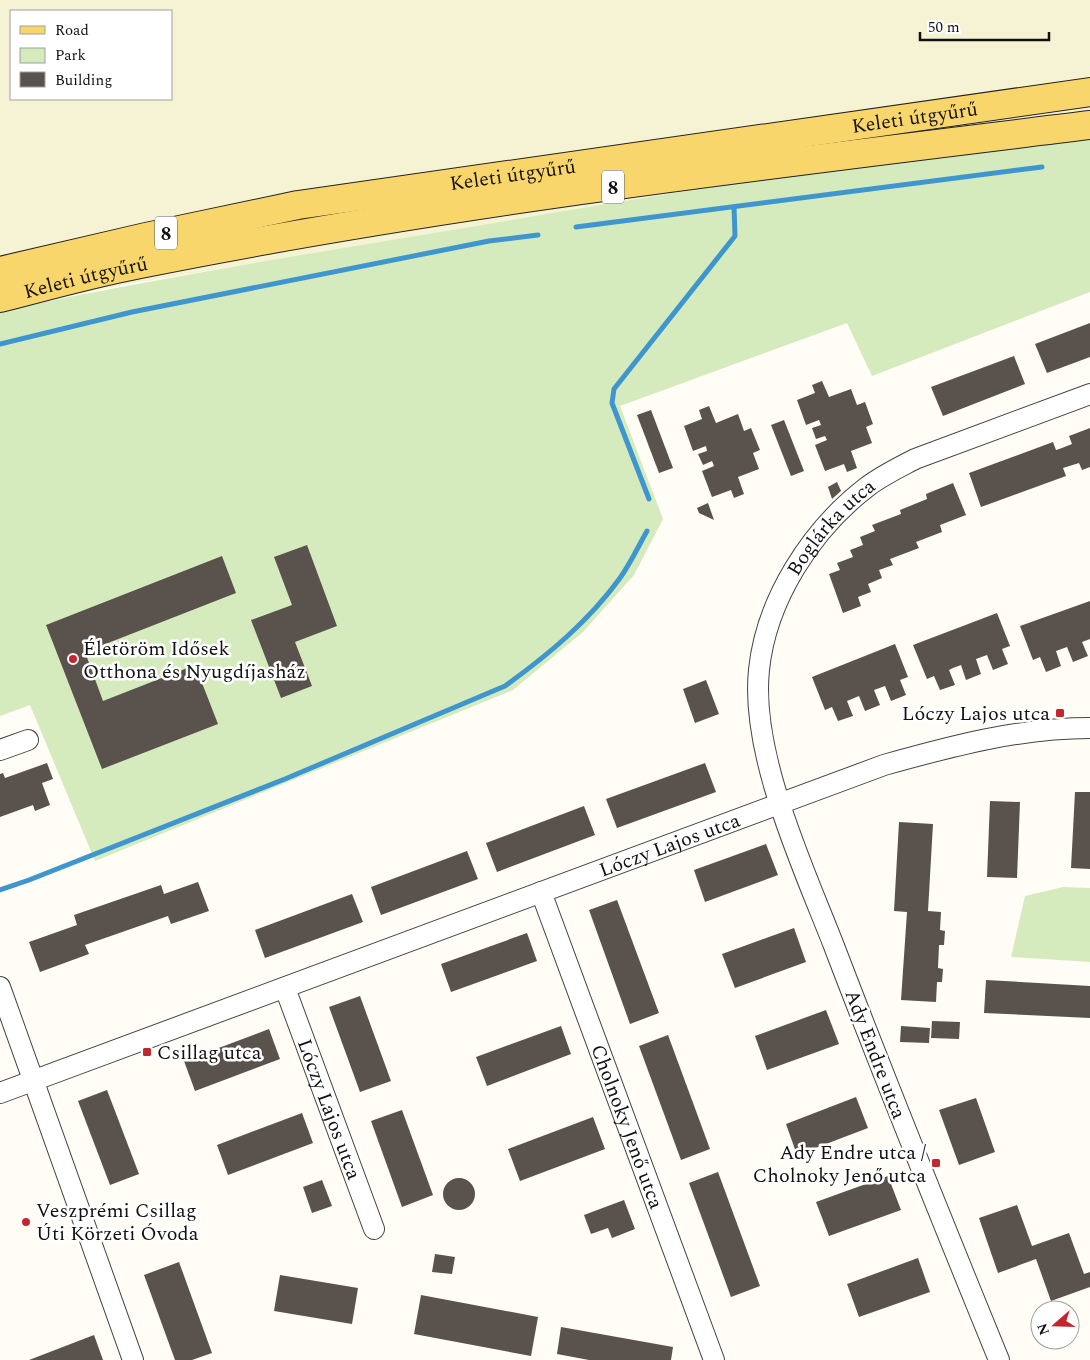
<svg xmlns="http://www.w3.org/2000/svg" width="1090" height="1360" viewBox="0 0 1090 1360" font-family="Spectral,serif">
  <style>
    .farmland { fill: #f6f3d4; fill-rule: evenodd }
    .green { fill: #d5ebbd }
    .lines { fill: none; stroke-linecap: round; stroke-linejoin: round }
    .stream { stroke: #3f96cf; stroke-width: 5 }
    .building { fill: #5a524d }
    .street-casing { stroke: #444; stroke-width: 22 }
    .primary-casing { stroke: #222; stroke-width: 30 }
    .street { stroke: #fff; stroke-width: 20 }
    .primary { stroke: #f9d66b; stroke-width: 28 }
    .poi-dot { fill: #c4262e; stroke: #fff; stroke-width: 2 }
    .labels { text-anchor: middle; stroke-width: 5; stroke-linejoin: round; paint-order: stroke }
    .shield { fill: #fff; stroke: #585858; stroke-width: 1 }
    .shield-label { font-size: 19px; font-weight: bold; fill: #111 }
    .street-label { font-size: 20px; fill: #111; stroke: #fff }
    .poi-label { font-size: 20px; fill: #111; stroke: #fff; text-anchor: start }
  </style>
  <rect width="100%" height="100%" fill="#fffdf5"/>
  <path class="farmland" d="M0 0H1090V131L934 152 519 219 123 285 0 311ZM11 11H171V99H11Z"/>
  <g class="green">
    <path d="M1090 131V292L872 376 847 323 620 406 663 519 634 575 583 632 513 690 95 861 30 705 0 716V311C156 278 313 253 470 227 676 192 883 158 1090 131Z"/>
    <path d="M1063 887 1090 888V962L1011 957 1025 896Z"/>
  </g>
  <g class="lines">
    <g class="stream">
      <path d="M576 227 1042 167"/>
      <path d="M0 344 132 312 489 241 538 235"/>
      <path d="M649 499 612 403 614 389 735 236 734 207"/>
      <path d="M0 890 29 880 285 779 505 686C548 655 589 621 620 578 630 564 638 547 647 531"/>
    </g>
  </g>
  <g class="building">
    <path d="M1090 323V357L1047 373 1035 344Z"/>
    <path d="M1014 356 1025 384 943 416 931 387Z"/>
    <path d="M822 381 829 397 851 389 857 405 865 402 873 424 866 427 872 443 851 451 857 468 847 472 844 464 825 471 815 445 827 440 825 436 816 439 812 428 821 425 819 420 806 425 797 400 815 393 812 385Z"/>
    <path d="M709 406 716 423 738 414 744 431 751 428 760 450 753 453 759 469 738 477 744 494 734 498 731 490 712 497 702 471 714 466 712 461 703 465 698 454 707 451 706 446 693 451 684 426 702 419 699 410Z"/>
    <path d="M651 410 673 468 659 473 637 415Z"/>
    <path d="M784 420 804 471 791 476 771 425Z"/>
    <path d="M1090 428V467L1082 470 1079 463 1063 468 1066 476 981 507 969 473 1053 442 1056 450 1062 448 1072 444 1069 436Z"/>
    <path d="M837 482 841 491 832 499 828 487Z"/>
    <path d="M953 483 966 515 940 525 942 532 916 542 919 548 890 559 893 565 879 570 882 578 868 584 871 592 858 597 861 606 843 613 829 574 840 570 837 563 853 557 850 550 863 545 860 537 875 531 872 525 901 514 900 510 927 499 926 494Z"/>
    <path d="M708 503 714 520 699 513 697 508Z"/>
    <path d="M307 545 337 626 295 642 312 686 281 698 251 620 292 605 274 557Z"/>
    <path d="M222 556 236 593 85 652 103 701 195 665 218 724 102 769 46 625Z"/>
    <path d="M1090 601V639L1082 642 1088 656 1073 662 1067 647 1056 651 1061 666 1046 672 1040 657 1033 660 1020 626Z"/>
    <path d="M997 613 1010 646 1002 649 1008 664 993 670 987 655 976 659 981 674 966 680 961 665 953 668 949 670 955 685 940 690 934 676 927 679 913 645Z"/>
    <path d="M895 644 908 677 900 680 906 695 891 701 885 686 874 690 880 705 865 711 859 696 847 701 853 716 838 721 832 707 825 710 812 677Z"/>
    <path d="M706 680 719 714 695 723 683 689Z"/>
    <path d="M47 763 53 779 42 783 50 805 35 811 33 805 0 817V774L3 773 5 778Z"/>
    <path d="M705 763 716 792 617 828 606 799Z"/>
    <path d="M1075 792H1090V869L1071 868Z"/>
    <path d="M990 801 1020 802 1017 878 987 877Z"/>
    <path d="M584 806 595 835 497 872 486 843Z"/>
    <path d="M899 822 933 824 928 911 941 912 940 930 945 931 944 945H939L938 968 943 969 942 982H937L936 1002 901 1000 907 912 894 911Z"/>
    <path d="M766 844 778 875 705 902 694 870Z"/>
    <path d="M467 851 478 879 381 915 371 887Z"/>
    <path d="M198 882 209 911 171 924 168 916 85 945 89 954 40 972 29 942 77 925 74 915 161 885 164 894Z"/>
    <path d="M352 894 363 922 265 958 255 930Z"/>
    <path d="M617 900 659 1013 630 1024 589 910Z"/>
    <path d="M794 928 806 962 735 988 722 954Z"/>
    <path d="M527 933 537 961 451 992 441 964Z"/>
    <path d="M986 980 1090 986V1018L984 1013Z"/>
    <path d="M360 996 391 1081 360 1092 329 1007Z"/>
    <path d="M826 1010 839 1044 767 1070 755 1036Z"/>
    <path d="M932 1021 960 1022 959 1039 931 1038Z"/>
    <path d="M561 1026 571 1054 487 1086 476 1057Z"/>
    <path d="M901 1026 930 1028 929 1043 900 1042Z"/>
    <path d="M269 1029 280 1059 195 1091 184 1061Z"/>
    <path d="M668 1035 710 1149 681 1160 639 1046Z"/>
    <path d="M107 1090 139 1174 110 1185 78 1101Z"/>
    <path d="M856 1097 868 1128 797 1155 786 1124Z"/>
    <path d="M976 1098 995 1152 959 1165 939 1110Z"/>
    <path d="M402 1110 433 1195 402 1207 371 1121Z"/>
    <path d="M302 1113 313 1143 228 1175 217 1145Z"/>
    <path d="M593 1117 605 1149 520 1181 508 1149Z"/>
    <path d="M718 1172 760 1286 731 1297 689 1183Z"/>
    <path d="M888 1176 901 1210 829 1236 816 1202Z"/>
    <circle cx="459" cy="1194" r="16"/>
    <path d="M322 1180 332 1206 312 1213 303 1187Z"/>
    <path d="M624 1200 635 1229 612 1238 608 1228 591 1234 584 1215Z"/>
    <path d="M1017 1205 1032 1246 1069 1233 1084 1274 1090 1272V1287L1051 1301 1036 1259 998 1273 979 1218Z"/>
    <path d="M435 1254 455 1257 452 1274 432 1272Z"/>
    <path d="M918 1258 930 1292 859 1317 847 1284Z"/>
    <path d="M179 1262 212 1353 192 1360H175L144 1275Z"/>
    <path d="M280 1275 358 1288 352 1324 274 1311Z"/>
    <path d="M421 1295 538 1317 531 1356 414 1334Z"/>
    <path d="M561 1327 673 1347 671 1360H589L557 1354Z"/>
    <path d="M94 1335 103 1360H29Z"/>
  </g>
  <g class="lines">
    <defs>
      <g id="street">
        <path d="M0 750 28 740"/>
        <path id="s1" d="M541 892 714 1360"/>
        <path d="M0 987 133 1360"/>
        <path id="s2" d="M285 988 374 1229"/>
        <path id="s3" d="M0 1093 884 765C952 746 1019 728 1090 728"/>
        <path id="s4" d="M999 1360C943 1223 887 1085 834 946 804 869 750 754 759 670 766 600 811 530 867 487 881 476 898 468 915 459L1090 394"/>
      </g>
      <g id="primary">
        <path id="s5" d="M0 271 146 237 298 205 1090 92"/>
        <path id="s6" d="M0 298C47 286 93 273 140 264 454 201 773 164 1090 125"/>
      </g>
    </defs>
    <use href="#street" class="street-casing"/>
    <use href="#primary" class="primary-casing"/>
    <use href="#street" class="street"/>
    <use href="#primary" class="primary"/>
  </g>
  <g class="poi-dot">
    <circle cx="73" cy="659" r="5"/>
    <rect x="1055" y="708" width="10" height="10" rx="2.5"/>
    <rect x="142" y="1047" width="10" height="10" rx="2.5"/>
    <rect x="931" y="1158" width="10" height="10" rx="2.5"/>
    <circle cx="26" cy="1222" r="5"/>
  </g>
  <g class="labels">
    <g class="shield">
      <rect x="602" y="170.5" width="22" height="33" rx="4"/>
      <rect x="155" y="216.5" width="22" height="33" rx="4"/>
    </g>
    <g class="shield-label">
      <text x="613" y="194">8</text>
      <text x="166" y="240">8</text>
    </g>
    <g class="street-label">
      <text dy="7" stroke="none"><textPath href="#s5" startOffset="928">Keleti útgyűrű</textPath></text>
      <text dy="7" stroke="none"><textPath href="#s5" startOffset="522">Keleti útgyűrű</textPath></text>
      <text dy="7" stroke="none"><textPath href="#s6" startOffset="88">Keleti útgyűrű</textPath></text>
      <text dy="7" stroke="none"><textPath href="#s4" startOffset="898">Boglárka utca</textPath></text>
      <text dy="7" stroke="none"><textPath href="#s3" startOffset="714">Lóczy Lajos utca</textPath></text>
      <text transform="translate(876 1054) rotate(69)" y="7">Ady Endre utca</text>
      <text dy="7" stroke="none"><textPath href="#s2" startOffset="129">Lóczy Lajos utca</textPath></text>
      <text dy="7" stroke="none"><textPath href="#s1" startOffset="250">Cholnoky Jenő utca</textPath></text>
    </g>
    <g class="poi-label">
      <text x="83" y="655">Életöröm Idősek<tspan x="83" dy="23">Otthona és Nyugdíjasház</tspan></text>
      <text x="1050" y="720" text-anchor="end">Lóczy Lajos utca</text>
      <text x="157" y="1059">Csillag utca</text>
      <text x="926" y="1159" text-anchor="end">Ady Endre utca /<tspan x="926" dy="23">Cholnoky Jenő utca</tspan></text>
      <text x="36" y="1217">Veszprémi Csillag<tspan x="36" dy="23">Úti Körzeti Óvoda</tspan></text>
    </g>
  </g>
  <rect x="10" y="10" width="162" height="90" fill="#ffffff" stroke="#a0a0a0"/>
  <rect x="20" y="26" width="25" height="8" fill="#f9d66b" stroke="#a0a0a0"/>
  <text x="55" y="35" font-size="15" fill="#111111">Road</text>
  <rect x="20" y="48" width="25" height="15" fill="#d5ebbd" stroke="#a0a0a0"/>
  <text x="55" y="60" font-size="15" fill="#111111">Park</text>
  <rect x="20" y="72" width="25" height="15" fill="#5a524d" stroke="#a0a0a0"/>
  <text x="55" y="85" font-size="15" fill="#111111">Building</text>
  <g transform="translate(1055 1325) rotate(250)"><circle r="24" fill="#ffffff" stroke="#a0a0a0"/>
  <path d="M0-4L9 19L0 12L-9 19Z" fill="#c4262e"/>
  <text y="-8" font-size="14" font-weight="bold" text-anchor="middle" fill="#111111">N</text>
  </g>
  <path d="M920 32v8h129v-8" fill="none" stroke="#111111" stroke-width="2.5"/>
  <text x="928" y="32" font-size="15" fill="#111111" stroke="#ffffff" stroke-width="4" paint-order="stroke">50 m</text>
</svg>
